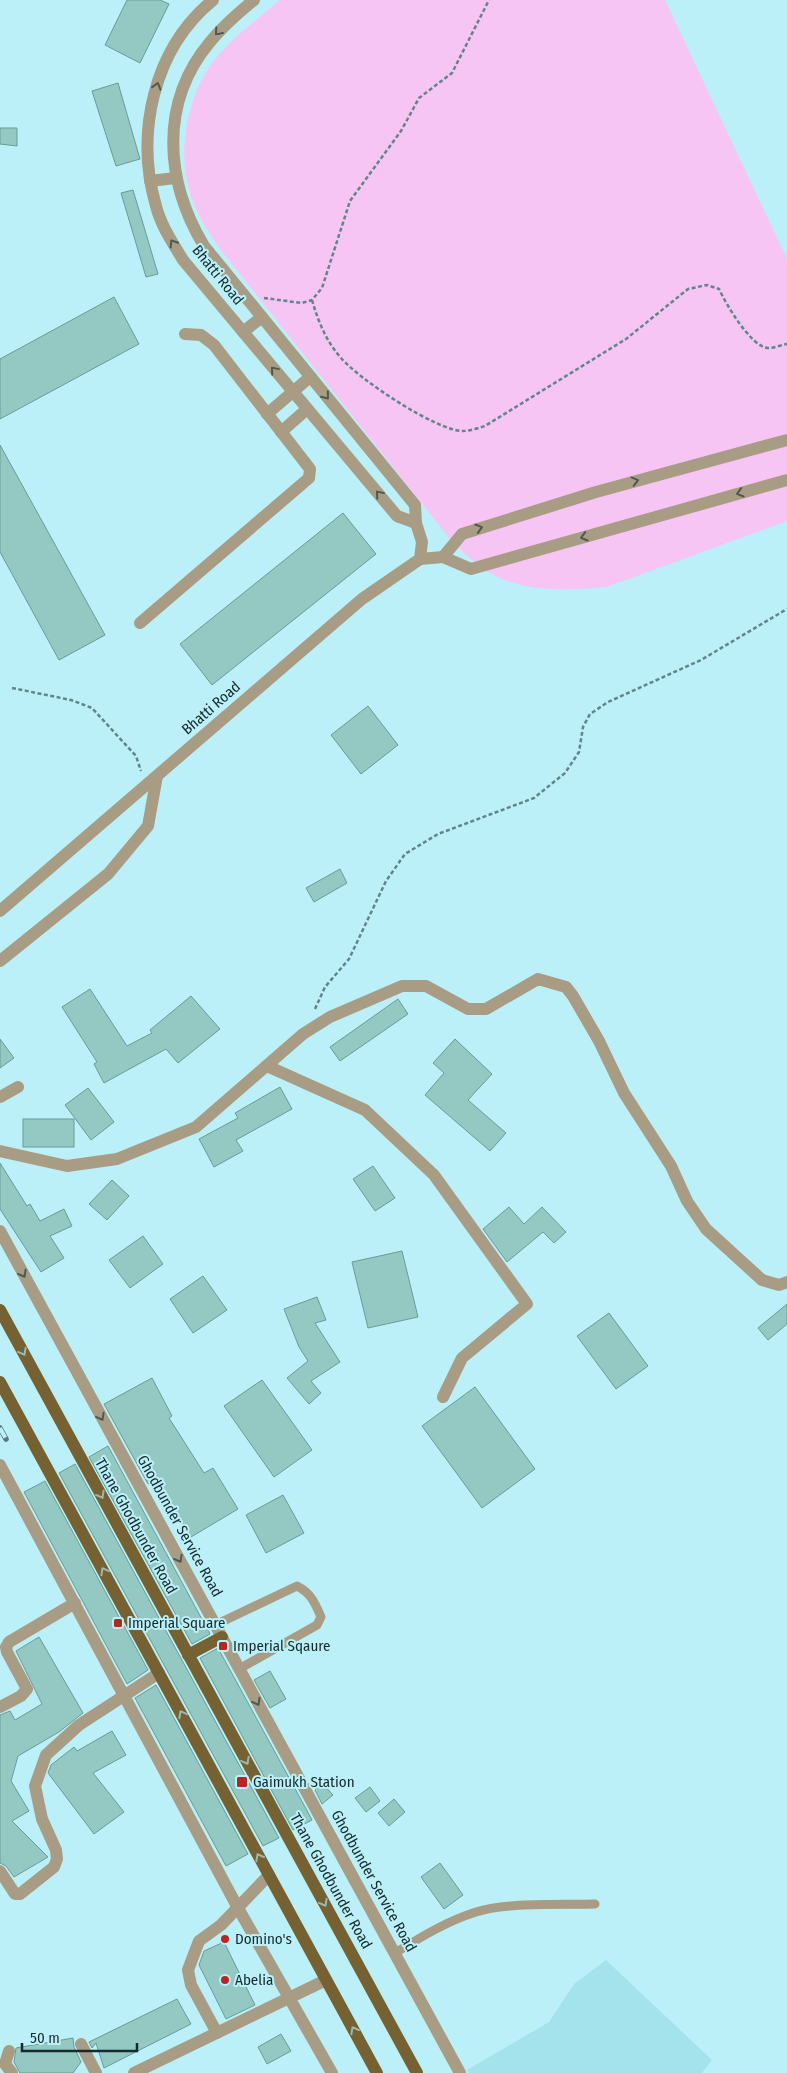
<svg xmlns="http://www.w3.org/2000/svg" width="787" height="2073" viewBox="0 0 787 2073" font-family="'Fira Sans Condensed',sans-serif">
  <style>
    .built { fill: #a5e3ec }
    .green { fill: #f6c5f4 }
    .building { fill: #94c9c3; stroke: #699c97 }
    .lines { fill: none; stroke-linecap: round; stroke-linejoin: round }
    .path { stroke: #62858a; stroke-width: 2.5; stroke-dasharray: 4 2.5; stroke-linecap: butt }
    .service { stroke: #a89d84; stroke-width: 9 }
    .minor { stroke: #a89d84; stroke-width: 12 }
    .tertiary { stroke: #a89d84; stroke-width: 12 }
    .primary { stroke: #756132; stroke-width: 12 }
    .rail-casing { stroke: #57787d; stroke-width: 5.5 }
    .rail { stroke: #bbf0f8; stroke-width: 4; stroke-dasharray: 11; stroke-linecap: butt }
    .oneway { stroke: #505950 }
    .oneway2 { stroke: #9fb7a9 }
    .poi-dot { fill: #b62723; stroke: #bbf0f8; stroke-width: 2 }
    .labels { text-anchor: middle; stroke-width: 4; stroke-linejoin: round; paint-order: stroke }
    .street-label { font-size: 15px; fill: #162b2e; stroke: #bbf0f8 }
    .poi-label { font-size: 15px; fill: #162b2e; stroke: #bbf0f8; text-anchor: start }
  </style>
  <rect width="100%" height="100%" fill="#bbf0f8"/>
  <path class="built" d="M606 1960 712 2060 702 2073H469L467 2070 549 2022 574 1984Z"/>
  <path class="green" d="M280 0H665L787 259V521L607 587C566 591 517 593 482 568 471 560 460 549 450 539L220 249C208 231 196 214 190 193 177 153 187 96 213 62 232 38 256 20 280 0Z"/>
  <g class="building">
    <path d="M127 0H160L169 4 140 63 105 45Z"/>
    <path d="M118 83 140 159 116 166 92 91Z"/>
    <path d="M0 128H17V146L0 144Z"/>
    <path d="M133 190 158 274 146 277 121 193Z"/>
    <path d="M114 297 139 344 0 419V359Z"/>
    <path d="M0 445 105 635 59 660 0 552Z"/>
    <path d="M343 513 376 554 212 685 180 644Z"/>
    <path d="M368 706 398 745 361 774 331 735Z"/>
    <path d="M340 869 347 883 314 902 306 888Z"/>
    <path d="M90 989 127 1046 152 1033 150 1030 191 996 220 1029 178 1063 166 1049 104 1083 94 1064 97 1062 62 1007Z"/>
    <path d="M398 999 408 1014 340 1061 330 1047Z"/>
    <path d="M0 1039 14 1058 0 1068Z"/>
    <path d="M455 1039 492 1074 468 1100 506 1133 490 1151 425 1095 444 1073 433 1063Z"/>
    <path d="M280 1087 292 1109 236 1140 243 1151 214 1167 199 1139 238 1118 235 1113Z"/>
    <path d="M88 1088 114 1122 91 1140 65 1105Z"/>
    <rect x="23" y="1119" width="51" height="28"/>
    <path d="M0 1163 27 1206 30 1204 40 1221 64 1209 72 1226 50 1236 64 1258 41 1272 0 1209Z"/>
    <path d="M373 1166 395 1198 375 1211 353 1179Z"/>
    <path d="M112 1180 129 1196 107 1220 89 1204Z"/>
    <path d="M509 1207 524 1224 542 1207 566 1232 554 1243 543 1232 507 1262 483 1229Z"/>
    <path d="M143 1236 163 1264 130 1288 109 1260Z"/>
    <path d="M402 1251 418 1317 368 1328 352 1262Z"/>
    <path d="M203 1276 227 1310 193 1333 170 1299Z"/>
    <path d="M317 1297 326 1320 315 1323 340 1362 311 1381 321 1393 309 1404 287 1378 308 1361 299 1347 284 1309Z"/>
    <path d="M787 1304V1324L768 1340 758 1328Z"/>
    <path d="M609 1313 648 1366 616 1389 577 1336Z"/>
    <path d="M152 1378 172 1416 169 1418 204 1473 213 1468 238 1509 191 1537 156 1479 148 1484 104 1404Z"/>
    <path d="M262 1380 312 1450 274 1477 224 1406Z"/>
    <path d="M475 1387 535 1469 482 1508 422 1426Z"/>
    <path d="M108 1446 210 1634 192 1644 89 1457Z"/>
    <path d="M75 1464 279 1838 263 1846 59 1473Z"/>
    <path d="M45 1481 148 1670 127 1684 24 1492Z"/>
    <path d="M283 1495 304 1533 266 1553 246 1515Z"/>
    <path d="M39 1637 83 1713 59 1732 18 1756 11 1781 29 1811 12 1821 48 1857 14 1877 6 1866 0 1863V1715L10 1711 15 1720 42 1704 16 1651Z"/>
    <path d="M218 1648 310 1816 312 1820 293 1830 200 1658Z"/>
    <path d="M270 1671 286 1699 270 1708 254 1680Z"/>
    <path d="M156 1685 248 1854 226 1866 135 1698Z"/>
    <path d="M112 1731 126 1755 93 1773 124 1812 94 1834 48 1773 51 1765 74 1747 77 1751Z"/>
    <path d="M322 1783 333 1795 322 1804 315 1790Z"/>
    <path d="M370 1787 380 1801 366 1812 355 1798Z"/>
    <path d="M394 1799 405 1812 389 1826 378 1813Z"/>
    <path d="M440 1863 463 1895 444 1909 421 1877Z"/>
    <path d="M224 1942 255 2005 226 2019 199 1965 204 1951Z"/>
    <path d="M177 1999 191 2024 104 2068 96 2043 92 2048 89 2042Z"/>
    <path d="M281 2034 291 2051 267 2064 258 2047Z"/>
    <path d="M73 2038 74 2047 81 2062 73 2073H20L14 2062 16 2048Z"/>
  </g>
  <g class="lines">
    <g class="path">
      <path d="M264 298 302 303 312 300 322 288 350 201 401 131 419 98 452 73 489 0"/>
      <path d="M312 300C318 321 326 341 341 358 359 379 436 431 463 431 470 431 478 428 485 426L626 339 688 289 707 285 719 289C726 304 751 347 768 348 774 348 781 345 787 344"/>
      <path d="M12 688 71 700 92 708 136 756 141 771"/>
      <path d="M315 1009 325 987 349 959 386 881 405 854 438 834 534 798 565 773 579 752 583 727 590 714 608 702 701 660 787 609"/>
    </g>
    <g class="service">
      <path d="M215 1625 297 1586C311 1593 315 1603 321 1617L317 1625 239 1669"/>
      <path d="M395 1953C421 1937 447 1921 476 1912 507 1902 562 1905 595 1904"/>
    </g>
    <g class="minor">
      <path d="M213 0C153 49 135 134 156 206 161 226 173 243 183 260L397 516 416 523"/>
      <path d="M150 181 175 178"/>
      <path d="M243 332 262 317"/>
      <path d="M267 414 310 377"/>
      <path d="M281 432 307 409"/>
      <path d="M443 557 462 534 596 492 787 440"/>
      <path d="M420 559 443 557 471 569 787 480"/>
      <path d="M140 623 309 478 310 469 214 345 201 335 185 334"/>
      <path d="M0 911 362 599 420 559 422 542 416 523 415 505 204 246C165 181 159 103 210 42 223 26 238 13 254 0"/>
      <path d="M0 961 108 874 148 826 157 776"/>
      <path d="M267 1066 365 1110 434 1175 527 1304 462 1358 443 1397"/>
      <path d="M0 1097 18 1087"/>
      <path d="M0 1151 67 1166 117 1159 196 1127 303 1034 330 1017 402 986H426L468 1009H486L538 979 566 987 573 996 599 1041 624 1093 671 1166 687 1201 706 1229 762 1280 779 1285 787 1282"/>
      <path d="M0 1707 21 1696 27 1689 7 1652 6 1647 9 1642 75 1603"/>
      <path d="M0 1871 15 1894H20L54 1867 57 1859 56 1850 42 1819 35 1786 46 1755 79 1725 159 1673"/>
      <path d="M217 2033 191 1985 188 1970 199 1941 221 1925 269 1875"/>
      <path d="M81 2044 96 2073"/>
      <path d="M9 2051 5 2064 12 2073"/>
      <path d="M134 2073 326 1980"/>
    </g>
    <g class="tertiary">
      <path d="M0 1231 460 2073"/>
      <path d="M0 1465 238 1908 332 2073"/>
    </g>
    <g class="primary">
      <path d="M0 1310 417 2073"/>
      <path d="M0 1382 377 2073"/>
      <path d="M188 1655 222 1637"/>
    </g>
    <defs>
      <path id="rail" d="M0 1428 6 1439"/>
    </defs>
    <use href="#rail" class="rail-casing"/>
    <use href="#rail" class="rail"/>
  </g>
  <defs><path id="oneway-chevron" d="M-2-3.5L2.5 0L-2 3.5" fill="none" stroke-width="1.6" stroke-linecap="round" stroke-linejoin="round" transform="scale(1.25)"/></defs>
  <g class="oneway">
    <use href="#oneway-chevron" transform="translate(218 32) rotate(131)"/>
    <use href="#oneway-chevron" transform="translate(157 86) rotate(-73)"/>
    <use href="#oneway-chevron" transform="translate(173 243) rotate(-122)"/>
    <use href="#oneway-chevron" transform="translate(274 370) rotate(-130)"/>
    <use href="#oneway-chevron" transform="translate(326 396) rotate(51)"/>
    <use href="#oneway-chevron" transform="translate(635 481) rotate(-15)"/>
    <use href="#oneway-chevron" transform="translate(740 493) rotate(164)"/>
    <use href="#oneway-chevron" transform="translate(379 494) rotate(-130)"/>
    <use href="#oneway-chevron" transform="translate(479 528) rotate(-17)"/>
    <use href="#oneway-chevron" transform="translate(584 537) rotate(164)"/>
    <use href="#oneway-chevron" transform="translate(23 1274) rotate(61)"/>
    <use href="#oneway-chevron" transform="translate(101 1417) rotate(61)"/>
    <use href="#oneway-chevron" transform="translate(179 1559) rotate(61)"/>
    <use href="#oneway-chevron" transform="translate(257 1702) rotate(61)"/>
  </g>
  <g class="oneway2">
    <use href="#oneway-chevron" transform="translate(23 1352) rotate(61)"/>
    <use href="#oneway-chevron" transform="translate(101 1495) rotate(61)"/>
    <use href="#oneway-chevron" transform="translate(104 1571) rotate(-119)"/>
    <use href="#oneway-chevron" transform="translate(182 1714) rotate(-118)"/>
    <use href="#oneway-chevron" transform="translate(246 1761) rotate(61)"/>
    <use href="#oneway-chevron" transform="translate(259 1857) rotate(-118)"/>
    <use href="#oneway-chevron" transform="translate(324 1903) rotate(61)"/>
    <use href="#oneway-chevron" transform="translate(354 2030) rotate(-119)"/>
  </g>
  <g class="poi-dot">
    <rect x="113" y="1618" width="10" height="10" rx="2.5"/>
    <rect x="218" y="1641" width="10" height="10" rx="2.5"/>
    <rect x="236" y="1776" width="12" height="12" rx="2.5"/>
    <circle cx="225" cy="1939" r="5"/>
    <circle cx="225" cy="1980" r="5"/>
  </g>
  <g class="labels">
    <g class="street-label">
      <text transform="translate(218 275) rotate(51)" y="5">Bhatti Road</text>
      <text transform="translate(211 708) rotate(-41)" y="5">Bhatti Road</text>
      <text transform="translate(136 1526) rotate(61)" y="5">Thane Ghodbunder Road</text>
      <text transform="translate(180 1526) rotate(61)" y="5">Ghodbunder Service Road</text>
      <text transform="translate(331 1881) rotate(61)" y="5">Thane Ghodbunder Road</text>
      <text transform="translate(374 1881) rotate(61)" y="5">Ghodbunder Service Road</text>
    </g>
    <g class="poi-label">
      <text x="128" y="1628">Imperial Square</text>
      <text x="233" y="1651">Imperial Sqaure</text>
      <text x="253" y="1787">Gaimukh Station</text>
      <text x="235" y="1944">Domino's</text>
      <text x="235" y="1985">Abelia</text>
    </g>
  </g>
  <path d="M22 2043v8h115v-8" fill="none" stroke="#162b2e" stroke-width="2.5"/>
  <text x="30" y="2043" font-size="15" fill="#162b2e" stroke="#bbf0f8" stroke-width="4" paint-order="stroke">50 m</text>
</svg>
